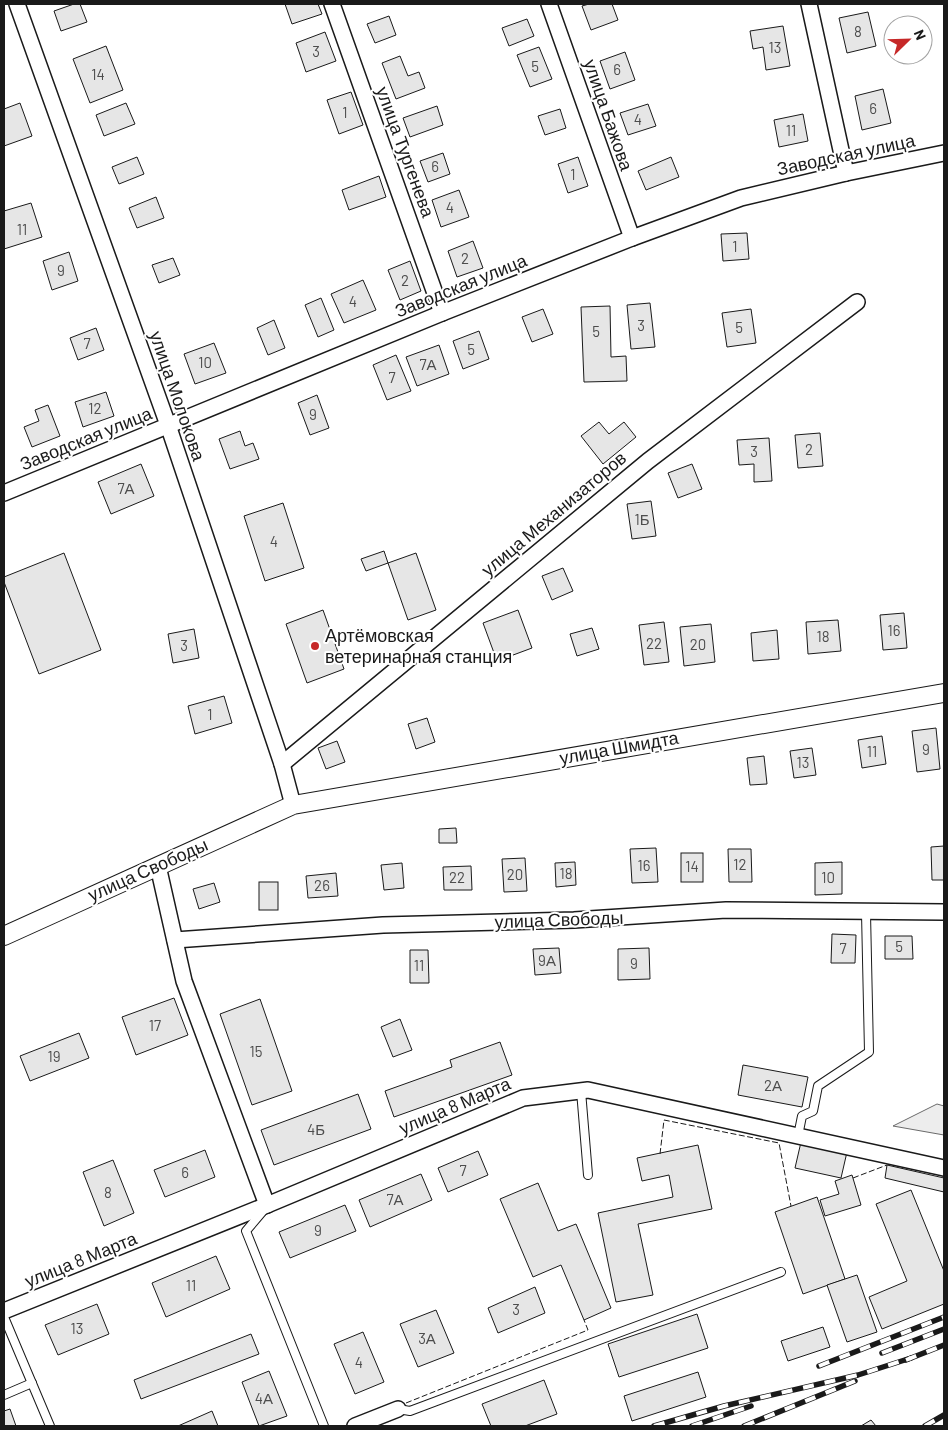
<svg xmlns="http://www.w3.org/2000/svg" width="948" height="1430" viewBox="0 0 948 1430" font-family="Barlow,sans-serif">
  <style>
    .parking { fill: #ededed; stroke: #6a6a6a }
    .building { fill: #e6e6e6; stroke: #1a1a1a }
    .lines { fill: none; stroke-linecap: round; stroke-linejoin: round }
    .service-casing { stroke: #1a1a1a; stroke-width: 10 }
    .minor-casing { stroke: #1a1a1a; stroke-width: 18 }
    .tertiary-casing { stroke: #1a1a1a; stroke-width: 20 }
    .service { stroke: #fff; stroke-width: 8 }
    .minor { stroke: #fff; stroke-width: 15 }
    .tertiary { stroke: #fff; stroke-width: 18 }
    .rail-casing { stroke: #1a1a1a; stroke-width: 5.5 }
    .rail { stroke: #fff; stroke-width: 4; stroke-dasharray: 11; stroke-linecap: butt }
    .fence { stroke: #1a1a1a; stroke-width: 1; stroke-dasharray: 6 2.5; stroke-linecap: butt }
    .poi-dot { fill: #c62828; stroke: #fff; stroke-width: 2 }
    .labels { text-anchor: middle; stroke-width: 4; stroke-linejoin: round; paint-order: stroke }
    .number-label { font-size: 15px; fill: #4d4d4d }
    .street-label { font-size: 18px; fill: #1a1a1a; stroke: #fff }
    .poi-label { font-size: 18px; fill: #1a1a1a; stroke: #fff; text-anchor: start }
  </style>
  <rect width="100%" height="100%" fill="#fff"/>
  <path class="parking" d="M937 1104 944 1106V1135L893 1126Z"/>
  <g class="building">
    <path d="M74 4H80L87 22 61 31 54 11Z"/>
    <path d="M285 4H318L322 14 292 24Z"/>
    <path d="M589 4H612L618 20 591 30 582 6Z"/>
    <path d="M868 12 876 46 847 53 839 18Z"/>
    <path d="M389 16 396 35 375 43 367 24Z"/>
    <path d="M527 19 534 36 509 46 502 28Z"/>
    <path d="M783 26 790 66 766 70 763 47 753 49 750 31Z"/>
    <path d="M325 32 336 61 306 72 296 43Z"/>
    <path d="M106 46 123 90 90 103 73 59Z"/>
    <path d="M539 47 552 79 530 87 517 55Z"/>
    <path d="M625 52 635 80 610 89 600 61Z"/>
    <path d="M400 56 408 76 419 72 425 88 396 99 382 63Z"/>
    <path d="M883 89 891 123 862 130 855 96Z"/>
    <path d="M351 92 363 125 339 134 327 100Z"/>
    <path d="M20 103 32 136 4 146V109Z"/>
    <path d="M126 103 135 124 104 136 96 115Z"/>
    <path d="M648 104 656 126 628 135 620 113Z"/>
    <path d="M437 106 443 125 410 137 403 118Z"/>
    <path d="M560 109 566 128 545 135 538 116Z"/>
    <path d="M803 114 808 141 779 147 774 120Z"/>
    <path d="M443 153 450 174 428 182 420 161Z"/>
    <path d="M137 157 144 174 119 184 112 167Z"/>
    <path d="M578 157 588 186 568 193 558 164Z"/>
    <path d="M671 157 679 177 646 190 638 171Z"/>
    <path d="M379 176 386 197 349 210 342 190Z"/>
    <path d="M459 190 469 217 441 227 432 200Z"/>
    <path d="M156 197 164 218 137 228 129 208Z"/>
    <path d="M31 203 42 237 4 249V211Z"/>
    <path d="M747 233 749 259 723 261 721 234Z"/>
    <path d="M473 241 483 268 457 277 448 251Z"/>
    <path d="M69 252 78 281 52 290 43 261Z"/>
    <path d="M173 258 180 275 159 283 152 265Z"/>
    <path d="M410 261 421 291 400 300 388 270Z"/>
    <path d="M363 280 376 310 344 323 331 294Z"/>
    <path d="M321 298 334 330 318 337 305 305Z"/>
    <path d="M650 303 655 347 631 349 627 305Z"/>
    <path d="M610 306 611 357 626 356 627 381 584 382 581 307Z"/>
    <path d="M543 309 553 334 532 342 522 317Z"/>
    <path d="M751 309 756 343 727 347 722 313Z"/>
    <path d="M274 320 285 348 268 355 257 328Z"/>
    <path d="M96 328 104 350 78 360 70 338Z"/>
    <path d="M479 331 489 359 463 369 453 341Z"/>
    <path d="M214 343 226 373 195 384 184 354Z"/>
    <path d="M439 345 449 374 417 386 406 357Z"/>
    <path d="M396 355 411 391 387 400 373 365Z"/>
    <path d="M106 392 114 416 83 427 75 402Z"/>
    <path d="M317 395 329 428 310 435 298 403Z"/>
    <path d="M48 405 60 436 32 447 24 427 39 421 35 410Z"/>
    <path d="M599 422 609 434 624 422 636 437 603 464 581 436Z"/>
    <path d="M240 431 245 446 253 443 259 459 230 469 219 439Z"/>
    <path d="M820 433 823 466 798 468 795 435Z"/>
    <path d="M769 438 772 481 754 482V464L739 465 737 440Z"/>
    <path d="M141 464 154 496 111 514 98 482Z"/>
    <path d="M692 464 702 489 678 498 668 473Z"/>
    <path d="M651 501 656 536 632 539 627 504Z"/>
    <path d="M283 503 304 568 265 581 244 516Z"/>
    <path d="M384 551 388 563 366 571 361 559Z"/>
    <path d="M64 553 101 650 39 674 4 582V577Z"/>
    <path d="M416 553 436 610 408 620 388 563Z"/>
    <path d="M563 568 573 591 552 600 542 576Z"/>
    <path d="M323 610 344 669 307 683 286 624Z"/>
    <path d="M518 610 532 648 497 661 483 623Z"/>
    <path d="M904 613 907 648 883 650 880 615Z"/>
    <path d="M838 620 841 651 808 654 806 622Z"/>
    <path d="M664 622 669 662 644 665 639 625Z"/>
    <path d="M711 624 715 662 684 666 680 627Z"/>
    <path d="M592 628 599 649 577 656 570 634Z"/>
    <path d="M194 629 199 658 173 663 168 634Z"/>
    <path d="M777 630 779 659 753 661 751 633Z"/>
    <path d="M224 696 232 723 195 734 188 706Z"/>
    <path d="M427 718 435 742 416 749 408 724Z"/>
    <path d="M936 728 940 769 917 772 912 731Z"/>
    <path d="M882 736 886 764 862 768 858 740Z"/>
    <path d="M337 741 345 762 326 769 318 748Z"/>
    <path d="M812 748 816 775 794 778 790 751Z"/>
    <path d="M764 756 767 784 750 785 747 758Z"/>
    <path d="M456 828 457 843H439V829Z"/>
    <path d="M944 846V880H932L931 847Z"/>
    <path d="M656 848 658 882 632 883 630 849Z"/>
    <path d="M728 849H751L752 882H729Z"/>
    <rect x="681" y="853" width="22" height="29"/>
    <path d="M525 858 527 891 504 892 502 859Z"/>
    <path d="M575 862 576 885 556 887 555 863Z"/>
    <path d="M842 862V894L815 895V863Z"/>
    <path d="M402 863 404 888 384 890 381 865Z"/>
    <path d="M471 866 472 890H444L443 867Z"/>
    <path d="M336 873 338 896 308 898 306 876Z"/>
    <rect x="259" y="882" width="19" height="28"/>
    <path d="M214 883 220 902 199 909 193 889Z"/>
    <path d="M832 934 856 935 855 963H831Z"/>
    <path d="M885 936H912L913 959H885Z"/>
    <path d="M559 948 561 973 535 975 533 949Z"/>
    <path d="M649 948 650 979 618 980V949Z"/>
    <path d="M410 950H428L429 983H410Z"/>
    <path d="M174 998 188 1035 136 1055 122 1017Z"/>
    <path d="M260 999 292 1091 252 1105 220 1014Z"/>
    <path d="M400 1019 412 1050 393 1057 381 1027Z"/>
    <path d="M79 1033 89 1058 30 1081 20 1056Z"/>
    <path d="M500 1042 512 1075 394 1117 385 1091 452 1067 450 1060Z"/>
    <path d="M743 1065 808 1077 802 1107 738 1095Z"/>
    <path d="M358 1094 371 1129 274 1165 261 1130Z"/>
    <path d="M801 1142 847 1152 841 1178 795 1168Z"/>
    <path d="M698 1145 712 1209 638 1224 653 1295 616 1302 598 1213 673 1197 669 1175 642 1181 637 1158Z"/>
    <path d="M205 1150 215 1177 165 1197 154 1170Z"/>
    <path d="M478 1151 488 1175 448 1192 438 1168Z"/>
    <path d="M113 1160 134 1213 104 1226 83 1172Z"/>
    <path d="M887 1165 944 1178V1192L885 1178Z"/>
    <path d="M421 1174 432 1200 370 1227 359 1200Z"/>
    <path d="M852 1175 861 1205 825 1216 820 1200 839 1194 835 1181Z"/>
    <path d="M538 1183 558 1231 576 1224 611 1308 584 1320 561 1265 533 1277 500 1199Z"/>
    <path d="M911 1190 944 1271V1304L882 1329 869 1297 907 1281 876 1204Z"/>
    <path d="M817 1197 845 1279 803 1294 775 1212Z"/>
    <path d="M345 1205 356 1231 290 1258 279 1232Z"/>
    <path d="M216 1256 230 1289 166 1317 152 1283Z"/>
    <path d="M857 1275 877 1332 847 1342 827 1285Z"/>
    <path d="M535 1287 545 1313 498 1333 488 1308Z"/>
    <path d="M97 1304 109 1334 58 1355 45 1325Z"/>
    <path d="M436 1310 454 1353 418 1367 400 1324Z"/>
    <path d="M697 1314 708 1348 619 1377 608 1344Z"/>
    <path d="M823 1327 830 1347 788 1361 781 1341Z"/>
    <path d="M363 1332 384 1382 355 1394 334 1344Z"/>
    <path d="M251 1334 259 1354 141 1399 134 1380Z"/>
    <path d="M269 1371 287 1416 259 1426 242 1382Z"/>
    <path d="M698 1372 706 1397 632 1421 624 1396Z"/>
    <path d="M544 1380 557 1414 525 1426H491L482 1404Z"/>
    <path d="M10 1409 16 1426H4V1411Z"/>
    <path d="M212 1411 218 1426H178Z"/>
    <path d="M871 1420 876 1426H861Z"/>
  </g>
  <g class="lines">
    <defs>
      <g id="service">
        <path d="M581 1091 588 1175"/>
        <path d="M798 1136 802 1116 813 1111 818 1086 869 1052 866 913"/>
        <path d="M263 1211 246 1231 324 1426"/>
        <path d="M4 1317 50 1426"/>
        <path d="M4 1395 32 1383"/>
        <path d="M398 1409 410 1411 781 1272"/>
      </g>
      <g id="minor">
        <path d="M17 4 168 425 282 764 293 805"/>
        <path d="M332 4 442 313"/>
        <path d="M549 4 632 238"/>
        <path d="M809 4 846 173"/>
        <path d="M4 493 442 313 632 238 741 198 846 173 944 153"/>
        <path d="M282 764 648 461 857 302"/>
        <path d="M158 866 184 981 267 1205"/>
        <path d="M175 940 383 925 574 920 726 910 944 912"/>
        <path d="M4 1311 267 1205 523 1098 588 1090 944 1168"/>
        <path d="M355 1426 398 1409"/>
      </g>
      <path id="tertiary" d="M4 936 293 805 944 693"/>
    </defs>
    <use href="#service" class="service-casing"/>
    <use href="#minor" class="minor-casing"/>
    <use href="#tertiary" class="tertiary-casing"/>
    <use href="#service" class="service"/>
    <use href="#minor" class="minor"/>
    <use href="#tertiary" class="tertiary"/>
    <defs>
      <g id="rail">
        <path d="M882 1353 944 1329"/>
        <path d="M906 1360 944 1345"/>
        <path d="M819 1366 944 1317"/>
        <path d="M654 1426 724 1406 858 1375 911 1358"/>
        <path d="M692 1426 751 1406"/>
        <path d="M744 1426 855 1381"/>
        <path d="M925 1426 944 1415"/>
      </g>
    </defs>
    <use href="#rail" class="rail-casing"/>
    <use href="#rail" class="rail"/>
    <g class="fence">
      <path d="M660 1154 664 1120 779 1143 791 1206"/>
      <path d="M853 1178 887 1165"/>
      <path d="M406 1403 588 1330 584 1320"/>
    </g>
  </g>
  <circle class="poi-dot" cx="315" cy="646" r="5"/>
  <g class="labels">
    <g class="number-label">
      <text x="858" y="37">8</text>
      <text x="775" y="53">13</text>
      <text x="316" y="57">3</text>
      <text x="535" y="72">5</text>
      <text x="617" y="75">6</text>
      <text x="98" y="80">14</text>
      <text x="873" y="114">6</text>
      <text x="345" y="118">1</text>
      <text x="638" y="125">4</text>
      <text x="791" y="136">11</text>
      <text x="435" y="172">6</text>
      <text x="573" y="180">1</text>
      <text x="450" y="213">4</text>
      <text x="22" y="235">11</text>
      <text x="735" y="252">1</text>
      <text x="465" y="264">2</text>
      <text x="61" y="276">9</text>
      <text x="405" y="286">2</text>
      <text x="353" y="307">4</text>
      <text x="641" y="331">3</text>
      <text x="739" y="333">5</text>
      <text x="596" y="337">5</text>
      <text x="87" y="349">7</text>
      <text x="471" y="355">5</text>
      <text x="205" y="368">10</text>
      <text x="428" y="370">7А</text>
      <text x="392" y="383">7</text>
      <text x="95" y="414">12</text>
      <text x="313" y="420">9</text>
      <text x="809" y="455">2</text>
      <text x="754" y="457">3</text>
      <text x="126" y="494">7А</text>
      <text x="642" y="525">1Б</text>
      <text x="274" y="547">4</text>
      <text x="894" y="636">16</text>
      <text x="823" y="642">18</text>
      <text x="654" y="649">22</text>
      <text x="698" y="650">20</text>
      <text x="184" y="651">3</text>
      <text x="210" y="720">1</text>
      <text x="926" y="755">9</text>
      <text x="872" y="757">11</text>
      <text x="803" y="768">13</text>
      <text x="740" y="870">12</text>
      <text x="644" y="871">16</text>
      <text x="692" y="872">14</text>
      <text x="566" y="879">18</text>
      <text x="515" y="880">20</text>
      <text x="457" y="883">22</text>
      <text x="828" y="883">10</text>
      <text x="322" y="891">26</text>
      <text x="899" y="952">5</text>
      <text x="843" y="954">7</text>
      <text x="547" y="966">9А</text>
      <text x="634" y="969">9</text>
      <text x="419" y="971">11</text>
      <text x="155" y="1031">17</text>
      <text x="256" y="1057">15</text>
      <text x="54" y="1062">19</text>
      <text x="773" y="1091">2А</text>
      <text x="316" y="1135">4Б</text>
      <text x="463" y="1176">7</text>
      <text x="185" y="1178">6</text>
      <text x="108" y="1198">8</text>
      <text x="395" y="1205">7А</text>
      <text x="318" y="1236">9</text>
      <text x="191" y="1291">11</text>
      <text x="516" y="1315">3</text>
      <text x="77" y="1334">13</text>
      <text x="427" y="1344">3А</text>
      <text x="359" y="1368">4</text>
      <text x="264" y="1404">4А</text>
    </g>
    <g class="street-label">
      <text transform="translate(608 115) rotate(71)" y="6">улица Бажова</text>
      <text transform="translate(405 152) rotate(70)" y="6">улица Тургенева</text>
      <text transform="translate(846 155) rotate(-12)" y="6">Заводская улица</text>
      <text transform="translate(461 286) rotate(-22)" y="6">Заводская улица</text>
      <text transform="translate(177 396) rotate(71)" y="6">улица Молокова</text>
      <text transform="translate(86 439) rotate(-22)" y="6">Заводская улица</text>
      <text transform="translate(554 514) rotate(-40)" y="6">улица Механизаторов</text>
      <text transform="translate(619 748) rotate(-10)" y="6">улица Шмидта</text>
      <text transform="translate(148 870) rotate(-24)" y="6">улица Свободы</text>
      <text transform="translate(559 920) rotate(-2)" y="6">улица Свободы</text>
      <text transform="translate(455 1106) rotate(-23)" y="6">улица 8 Марта</text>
      <text transform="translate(81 1260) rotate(-22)" y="6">улица 8 Марта</text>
    </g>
    <g class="poi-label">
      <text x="325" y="642">Артёмовская<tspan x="325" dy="21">ветеринарная станция</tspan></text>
    </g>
  </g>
  <rect width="948" height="1430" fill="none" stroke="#1a1a1a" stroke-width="10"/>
  <g transform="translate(908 40) rotate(67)"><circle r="24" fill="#ffffff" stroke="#a3a3a3"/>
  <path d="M0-4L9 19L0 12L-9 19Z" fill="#c62828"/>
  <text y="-8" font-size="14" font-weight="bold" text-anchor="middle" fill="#1a1a1a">N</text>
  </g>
</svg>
